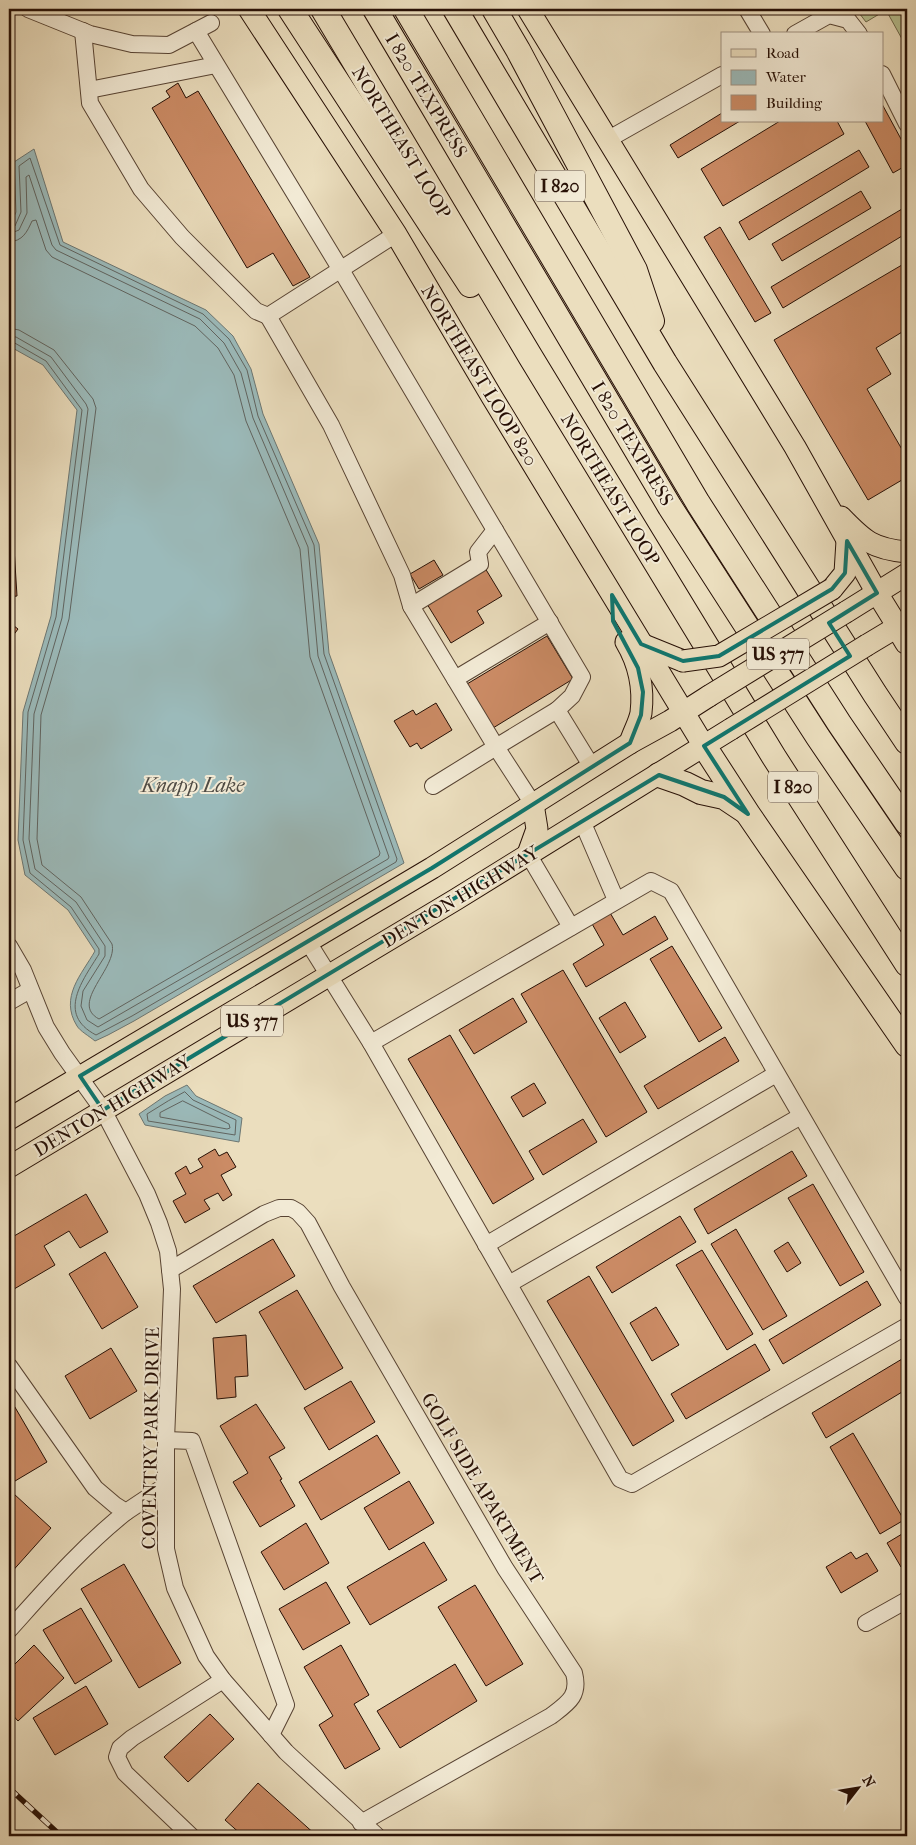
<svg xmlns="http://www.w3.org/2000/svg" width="916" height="1845" viewBox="0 0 916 1845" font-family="'IM FELL French Canon',serif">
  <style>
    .green { fill: #b7c191; stroke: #6e684b }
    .water { fill: #9bbaba; stroke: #6c7672 }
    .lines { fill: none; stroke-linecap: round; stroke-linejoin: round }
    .shore { stroke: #606460; stroke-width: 1 }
    .building { fill: #cb8b65; stroke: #260f05 }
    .minor-casing { stroke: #574333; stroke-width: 18 }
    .major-casing { stroke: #260f05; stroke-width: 23 }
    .highway-casing { stroke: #260f05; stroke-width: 26 }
    .minor { stroke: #f2ead5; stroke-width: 16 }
    .major { stroke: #ebdebe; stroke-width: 21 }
    .highway { stroke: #ebdebe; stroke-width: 24 }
    .rail-casing { stroke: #260f05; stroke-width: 5.5 }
    .rail { stroke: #f2ead5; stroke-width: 4; stroke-dasharray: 11; stroke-linecap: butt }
    .major-bridge-casing { stroke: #260f05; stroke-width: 23; stroke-linecap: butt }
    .major-bridge { stroke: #ebdebe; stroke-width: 21 }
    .marked { fill: none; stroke: #0f766e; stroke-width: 4; stroke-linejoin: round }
    .labels { text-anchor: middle; stroke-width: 4; stroke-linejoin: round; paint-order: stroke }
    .shield { fill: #f2ead5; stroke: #635143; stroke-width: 1 }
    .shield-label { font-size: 18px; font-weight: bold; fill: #260f05 }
    .street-label { font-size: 19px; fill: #260f05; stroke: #f2ead5 }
    .water-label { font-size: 20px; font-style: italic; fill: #4f4b44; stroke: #f2ead5 }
  </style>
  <rect width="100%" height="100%" fill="#ebdebe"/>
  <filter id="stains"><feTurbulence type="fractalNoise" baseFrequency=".004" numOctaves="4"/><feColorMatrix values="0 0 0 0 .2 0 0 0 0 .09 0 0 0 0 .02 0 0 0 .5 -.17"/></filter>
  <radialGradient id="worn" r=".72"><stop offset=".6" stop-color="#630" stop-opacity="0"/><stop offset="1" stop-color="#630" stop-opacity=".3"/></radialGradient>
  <path class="green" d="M856 9H907V48L886 10 866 22Z"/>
  <g class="water">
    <path d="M34 149 63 242 206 310 233 336 251 369 263 414 319 544 329 653 404 863 134 1021 108 1035 95 1041C89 1036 80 1031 77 1026 59 997 82 974 95 951L68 910 25 875 18 840 23 712 51 616 77 410 43 365 9 346V228L16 212 14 162Z"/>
    <path d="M187 1085 196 1096 242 1118 239 1142 145 1125 139 1114 165 1096Z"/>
  </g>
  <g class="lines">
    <g class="shore">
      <path d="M9 228 15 226 21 212 19 166 30 158 60 245 203 314 229 339 247 370 258 416 314 545 324 654 397 859 396 862 132 1016 96 1035C56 1014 83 980 99 954V949L71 907 30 873 23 840 28 712 56 617 82 410 46 361 13 342H9"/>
      <path d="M9 234 19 230 27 213 26 177 29 175 52 245 56 250 200 319 224 343 241 373 253 418 308 547 318 656 389 857 388 859 98 1027 87 1020 81 1006 83 991 105 956V946L76 902 35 869 29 839 34 714 62 618 88 409 86 404 51 357 16 337 9 336"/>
      <path d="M9 242C23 241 27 232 32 221L36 220 46 250 52 257 195 326 218 348 234 375 246 421 300 549 310 657 380 853 379 856 99 1019C69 1003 118 968 112 944L81 897 42 865 37 839 41 715 69 619 96 408 93 399 54 350 19 330 9 328"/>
      <path d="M185 1092 193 1100 236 1120 235 1135 148 1121 147 1114 168 1101Z"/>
      <path d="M183 1101 229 1124 230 1128 227 1129 160 1117V1113Z"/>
    </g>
  </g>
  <g class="building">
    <path d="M178 83 186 98 198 91 310 277 293 286 273 253 247 268 152 108 170 97 166 91Z"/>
    <path d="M882 104 907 150V165L893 173 865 121H882Z"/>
    <path d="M722 113V121H740L678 158 670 145Z"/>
    <path d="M780 121H837L844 134 723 206 701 169Z"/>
    <path d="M859 150 869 167 749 240 739 222Z"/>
    <path d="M861 191 871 208 782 261 772 244Z"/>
    <path d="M907 206V233L783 308 771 287Z"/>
    <path d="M720 227 771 313 755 322 704 237Z"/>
    <path d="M907 262V329L876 348 891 374 867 389 907 458V477L868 500 774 340Z"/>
    <path d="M9 499H11L17 596 9 597Z"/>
    <path d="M434 560 443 575 419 589 410 574Z"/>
    <path d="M485 568 502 596 477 611 484 623 451 643 427 604Z"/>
    <path d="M9 622 18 629 9 641Z"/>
    <path d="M547 636 573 679 493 728 467 684Z"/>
    <path d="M436 703 452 730 421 749 417 743 410 747 394 721 413 710 416 715Z"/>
    <path d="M609 911 623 935 655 916 668 939 586 987 573 964 604 945 591 922Z"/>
    <path d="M672 946 722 1028 699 1042 650 959Z"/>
    <path d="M563 970 647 1112 606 1137 521 994Z"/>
    <path d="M513 998 527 1022 474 1054 459 1030Z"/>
    <path d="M625 1002 646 1037 620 1053 599 1018Z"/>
    <path d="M450 1035 534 1179 493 1204 408 1059Z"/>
    <path d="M725 1037 739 1061 658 1109 644 1086Z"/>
    <path d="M534 1083 546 1103 523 1117 511 1097Z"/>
    <path d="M583 1119 597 1142 543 1175 529 1151Z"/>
    <path d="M215 1149 219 1156 227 1152 236 1167 221 1175 232 1195 223 1201 218 1193 204 1200 210 1209 185 1223 173 1201 186 1194 175 1173 186 1166 190 1174 203 1167 198 1159Z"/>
    <path d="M792 1151 807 1176 708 1234 694 1209Z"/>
    <path d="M813 1184 864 1272 840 1286 788 1198Z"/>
    <path d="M86 1194 108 1232 80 1248 69 1231 44 1246 55 1265 9 1292V1239Z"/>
    <path d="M680 1216 696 1242 612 1293 596 1267Z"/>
    <path d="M736 1229 787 1316 763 1330 711 1244Z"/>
    <path d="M273 1239 295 1276 216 1323 193 1286Z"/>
    <path d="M788 1242 801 1263 787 1272 774 1251Z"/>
    <path d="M702 1250 753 1334 727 1350 676 1265Z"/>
    <path d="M105 1252 138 1307 102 1329 69 1274Z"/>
    <path d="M589 1276 674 1421 633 1446 547 1301Z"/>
    <path d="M867 1281 881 1305 783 1364 769 1340Z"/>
    <path d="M297 1290 343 1368 305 1390 259 1312Z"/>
    <path d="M656 1307 679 1345 652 1361 630 1323Z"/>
    <path d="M246 1335 248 1376 235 1377 236 1397 217 1399 213 1338Z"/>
    <path d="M755 1344 770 1370 686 1419 671 1394Z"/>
    <path d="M111 1348 137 1391 90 1419 65 1376Z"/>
    <path d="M907 1356V1389L826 1438 812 1413Z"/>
    <path d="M351 1381 375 1422 329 1450 304 1408Z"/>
    <path d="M9 1397 47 1462 10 1484 9 1482Z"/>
    <path d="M256 1404 285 1448 269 1457 282 1479 280 1480 295 1506 260 1527 233 1482 248 1473 220 1426Z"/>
    <path d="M853 1433 904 1520 880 1534 830 1447Z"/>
    <path d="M377 1435 400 1473 321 1520 299 1482Z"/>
    <path d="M409 1481 434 1523 389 1550 364 1508Z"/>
    <path d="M14 1494 51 1528 9 1575V1499Z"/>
    <path d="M306 1523 329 1563 284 1590 261 1552Z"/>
    <path d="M907 1531V1563L901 1567 887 1543Z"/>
    <path d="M424 1542 447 1580 370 1625 347 1587Z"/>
    <path d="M851 1552 856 1559 867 1553 878 1571 841 1593 826 1567Z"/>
    <path d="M124 1564 181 1663 139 1688 81 1589Z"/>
    <path d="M326 1582 350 1623 303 1650 279 1609Z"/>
    <path d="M475 1585 523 1664 486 1686 438 1607Z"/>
    <path d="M81 1608 112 1661 75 1684 43 1630Z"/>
    <path d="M34 1645 64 1678 18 1721 9 1711V1670Z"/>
    <path d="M341 1645 369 1695 354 1704 380 1749 345 1769 319 1725 333 1716 304 1667Z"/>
    <path d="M455 1664 477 1701 400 1748 377 1711Z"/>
    <path d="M86 1686 108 1724 55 1755 33 1718Z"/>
    <path d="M210 1714 234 1739 188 1782 164 1757Z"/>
    <path d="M258 1783 317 1836H243L225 1820Z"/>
  </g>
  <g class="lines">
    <defs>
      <g id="minor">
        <path d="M28 9 90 34 132 44 169 45 211 23"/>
        <path d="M747 9 762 34"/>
        <path d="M83 31 90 103 141 189 182 237 256 311 268 316 396 234"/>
        <path d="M196 31 341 270 582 677 572 696 557 710 592 767"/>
        <path d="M795 34 829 15 848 20 859 34"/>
        <path d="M882 74 907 124"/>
        <path d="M89 90 216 65"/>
        <path d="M607 140 722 75"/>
        <path d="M268 316 331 425 402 575 411 606"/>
        <path d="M495 530 478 552 480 564 411 606 455 679 550 622"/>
        <path d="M433 786 496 747 455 679"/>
        <path d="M533 804 496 747 557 710"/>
        <path d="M582 821 616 900"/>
        <path d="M528 854 571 927"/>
        <path d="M308 942 371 1043 620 1479 632 1484 907 1326"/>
        <path d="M9 946 23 970 46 1027 62 1053 103 1110 147 1194 159 1223 168 1251 172 1289 166 1440V1549L175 1588 206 1656 223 1680 286 1752 377 1836"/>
        <path d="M9 1002 30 990"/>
        <path d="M371 1043 651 881 671 891 907 1298"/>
        <path d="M486 1245 776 1074"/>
        <path d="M170 1270 264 1214 279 1208H291L298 1212 308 1223 342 1287 505 1568 574 1673C580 1696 568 1703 551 1716L361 1823"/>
        <path d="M509 1284 801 1116"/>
        <path d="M9 1366 95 1488 115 1505 126 1512C82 1547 46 1589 9 1630"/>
        <path d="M166 1440 192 1441 286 1705 271 1735"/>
        <path d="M126 1512 165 1486"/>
        <path d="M866 1623 907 1600"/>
        <path d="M191 1836 125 1773 117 1757 120 1748 132 1738 223 1680"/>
      </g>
      <g id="major">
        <path d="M249 9 396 234 492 397 704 746"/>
        <path d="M528 9 795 447 877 593 898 627"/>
        <path d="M841 517C864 541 873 549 907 552"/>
        <path d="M832 589 845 573 847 541"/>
        <path d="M846 612 907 574"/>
        <path d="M626 642C639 664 644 688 641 713 639 723 633 733 630 743"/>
        <path d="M641 644 683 661"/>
        <path d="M867 645 907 621"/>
        <path d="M528 854 537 829 533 804"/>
        <path d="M9 1119 432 868 630 743 670 721 709 696"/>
        <path d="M9 1167 455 900 731 729"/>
      </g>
      <g id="highway">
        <path d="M290 9 470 285"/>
        <path d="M323 9 530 356 774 757 907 964"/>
        <path d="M375 9 670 507 818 737 907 868"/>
        <path d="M406 9 698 503 839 723 907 823"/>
        <path d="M455 9 665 363 875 694 907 742"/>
        <path d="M494 9 518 50 635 270 652 321"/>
        <path d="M898 627 907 642"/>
        <path d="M704 746 748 814 907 1045"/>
        <path d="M659 775 685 784 701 792 724 797 745 811"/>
      </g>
    </defs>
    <use href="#minor" class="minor-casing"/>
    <use href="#major" class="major-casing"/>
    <use href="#highway" class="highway-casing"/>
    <use href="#minor" class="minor"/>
    <use href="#major" class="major"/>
    <use href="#highway" class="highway"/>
    <defs>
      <path id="rail" d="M9 1788 61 1836"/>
    </defs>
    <use href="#rail" class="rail-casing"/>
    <use href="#rail" class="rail"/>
    <defs>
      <g id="major-bridge">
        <path d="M683 661 719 656 832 589"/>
        <path d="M709 696 846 612"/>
        <path d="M731 729 867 645"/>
      </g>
    </defs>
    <use href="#major-bridge" class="major-bridge-casing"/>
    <use href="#major-bridge" class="major-bridge"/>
  </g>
  <path class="marked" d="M847 541 877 593 829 623 850 656 704 746 748 814 724 797 659 775 103 1110 80 1076 432 868 630 743 641 715 643 692 638 668 613 621 612 595 641 644 683 661 719 656 832 589 845 573Z"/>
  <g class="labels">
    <g class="shield">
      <rect x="535" y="170.5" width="50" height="31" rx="4"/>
      <rect x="747" y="638.5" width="62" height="31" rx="4"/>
      <rect x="768" y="771.5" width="50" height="31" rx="4"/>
      <rect x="221" y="1005.5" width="62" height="31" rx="4"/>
    </g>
    <g class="shield-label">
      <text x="560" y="192">I 820</text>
      <text x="778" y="660">US 377</text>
      <text x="793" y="793">I 820</text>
      <text x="252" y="1027">US 377</text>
    </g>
    <g class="street-label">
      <text transform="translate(427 95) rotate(59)" y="7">I 820 TEXPRESS</text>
      <text transform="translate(402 142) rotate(59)" y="7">NORTHEAST LOOP</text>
      <text transform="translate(480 375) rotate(59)" y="7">NORTHEAST LOOP 820</text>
      <text transform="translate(633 443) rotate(59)" y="7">I 820 TEXPRESS</text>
      <text transform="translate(611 489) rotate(59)" y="7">NORTHEAST LOOP</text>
      <text transform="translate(460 896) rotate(-31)" y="7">DENTON HIGHWAY</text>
      <text transform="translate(112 1105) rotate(-31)" y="7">DENTON HIGHWAY</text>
      <text transform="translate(150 1438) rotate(-89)" y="7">COVENTRY PARK DRIVE</text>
      <text transform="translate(483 1488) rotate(59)" y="7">GOLF SIDE APARTMENT</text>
    </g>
    <g class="water-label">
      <text x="193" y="792">Knapp Lake</text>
    </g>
  </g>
  <rect width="916" height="1845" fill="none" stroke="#ebdebe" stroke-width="30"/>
  <rect x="10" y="10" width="896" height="1825" fill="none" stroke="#260f05" stroke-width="2.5"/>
  <rect x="15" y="15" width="886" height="1815" fill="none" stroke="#260f05"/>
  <rect x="721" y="32" width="162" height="90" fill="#f2ead5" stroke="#a09282"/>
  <rect x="731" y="49" width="25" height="8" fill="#ebdebe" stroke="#a09282"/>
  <text x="766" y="58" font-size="15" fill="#260f05">Road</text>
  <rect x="731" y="70" width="25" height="15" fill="#9bbaba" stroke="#a09282"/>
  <text x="766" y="82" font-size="15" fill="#260f05">Water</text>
  <rect x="731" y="95" width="25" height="15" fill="#cb8b65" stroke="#a09282"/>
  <text x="766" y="108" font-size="15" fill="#260f05">Building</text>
  <g transform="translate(858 1788) rotate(59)" stroke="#f2ead5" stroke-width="4" paint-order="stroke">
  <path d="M0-4L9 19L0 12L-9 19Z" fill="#260f05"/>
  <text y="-8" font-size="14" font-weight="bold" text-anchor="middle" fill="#260f05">N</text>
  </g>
  <rect width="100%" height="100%" filter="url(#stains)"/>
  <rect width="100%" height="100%" fill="url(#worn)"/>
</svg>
